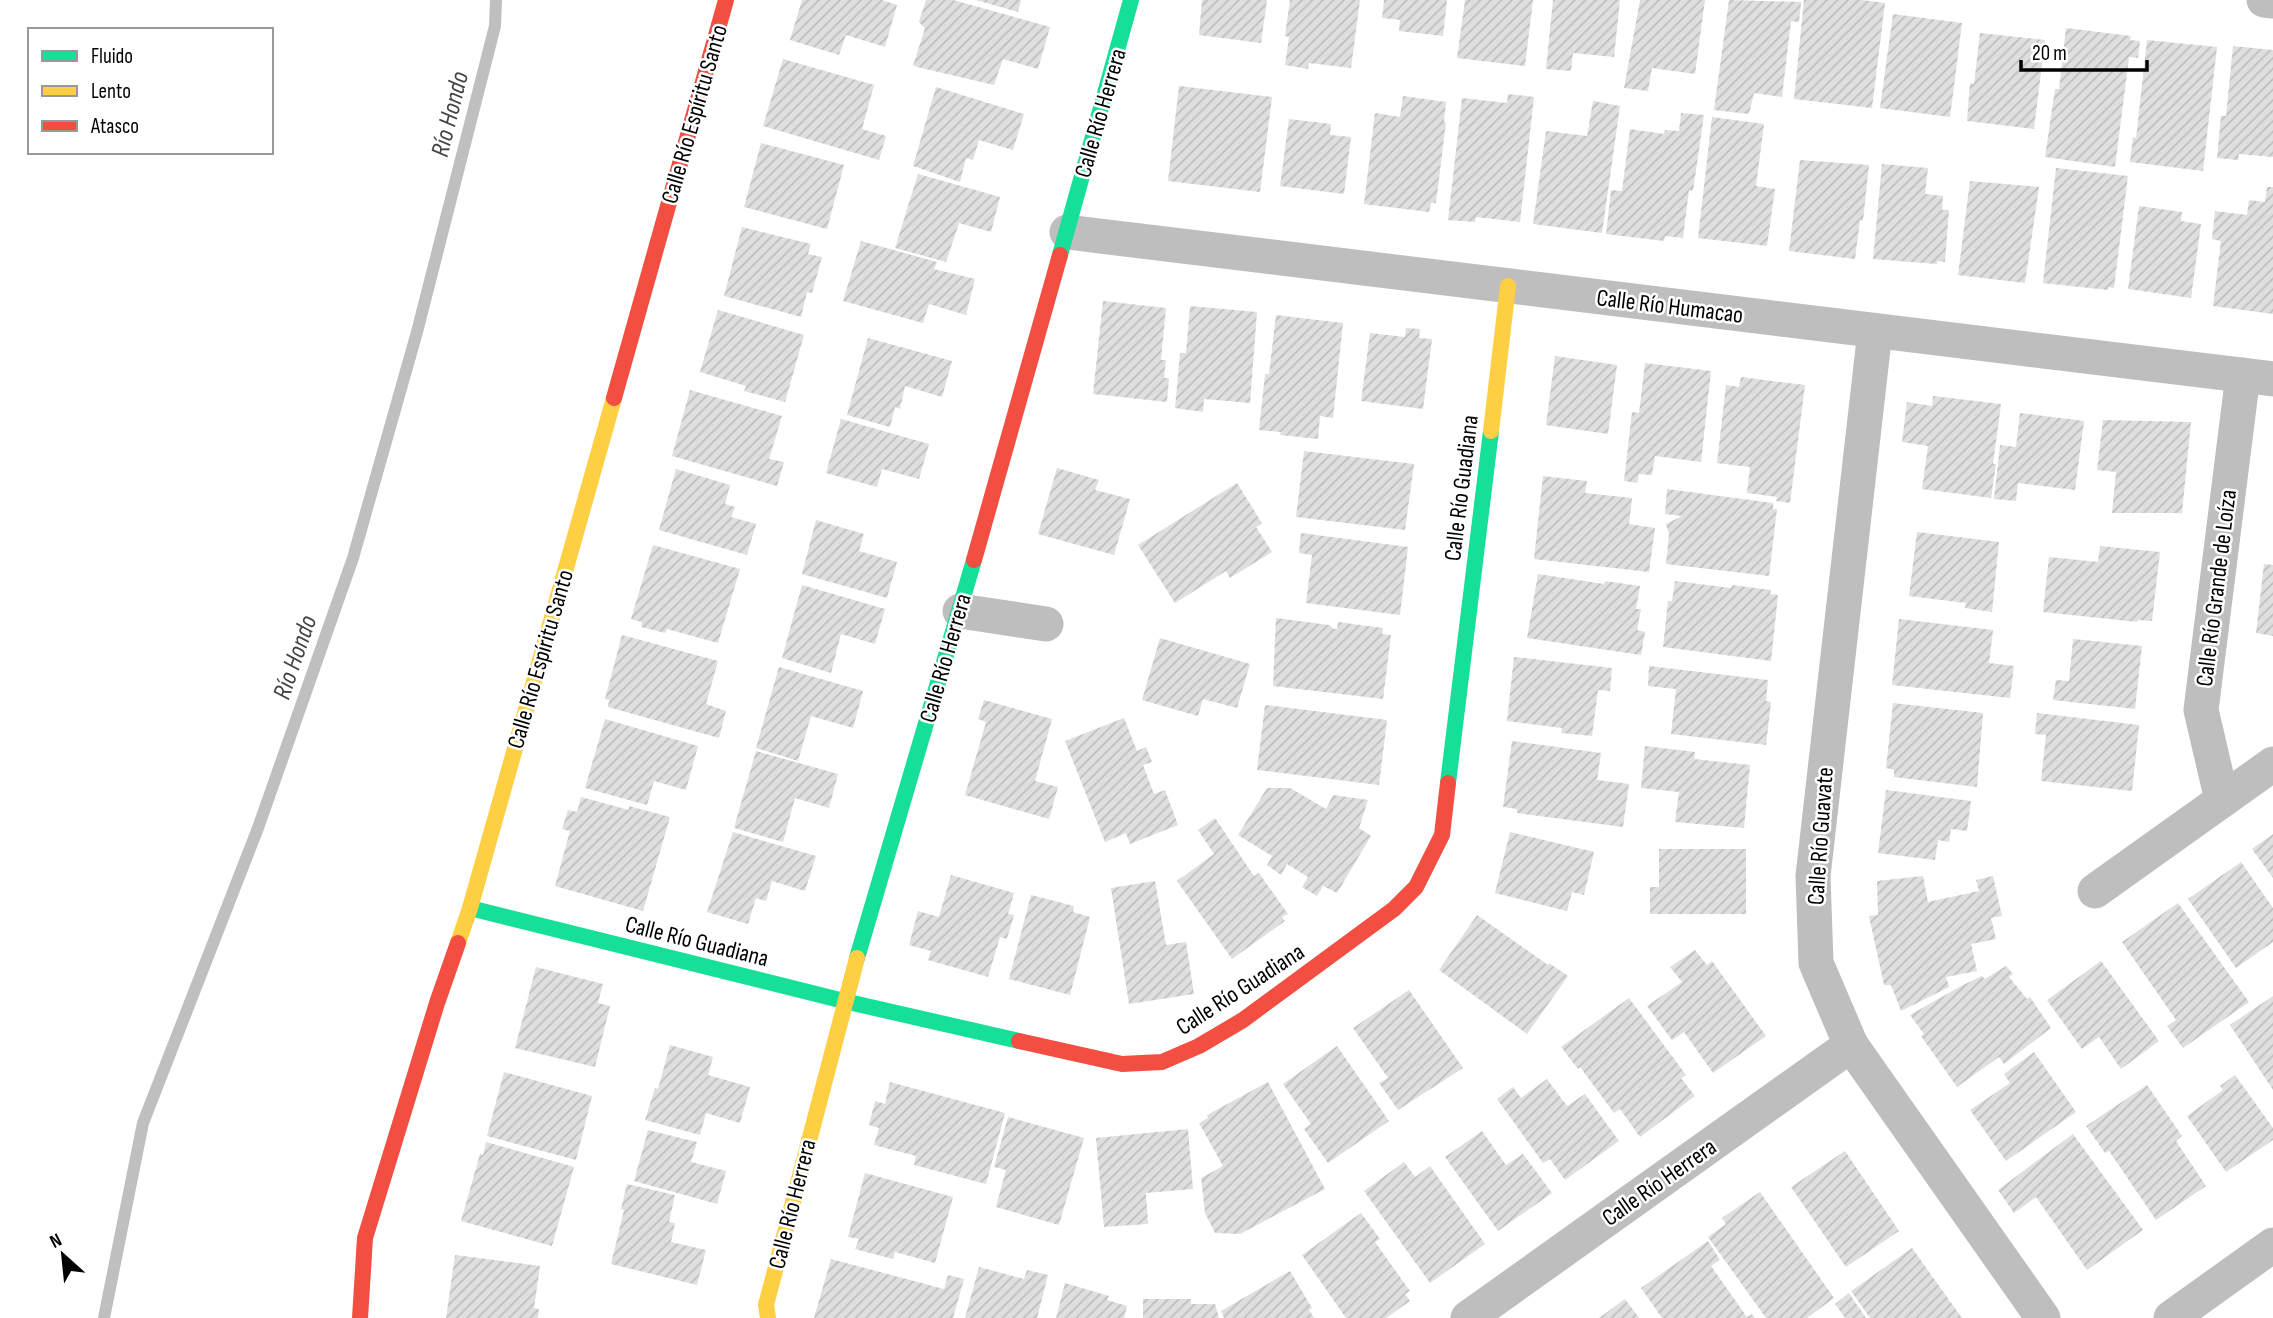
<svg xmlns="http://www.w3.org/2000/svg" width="2273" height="1318" viewBox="0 0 2273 1318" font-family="'Sofia Sans Condensed',sans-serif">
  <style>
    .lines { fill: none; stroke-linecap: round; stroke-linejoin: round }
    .stream { stroke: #bfbfbf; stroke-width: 12 }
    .building { fill: url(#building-hatch) }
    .street { stroke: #bebebe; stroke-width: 35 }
    .fast { stroke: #16e098; stroke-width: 16 }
    .slow { stroke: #ffcf43; stroke-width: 16 }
    .jam { stroke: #f24e42; stroke-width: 16 }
    .labels { text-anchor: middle; stroke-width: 5; stroke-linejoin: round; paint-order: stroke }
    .street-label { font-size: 24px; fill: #000; stroke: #fff }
    .water-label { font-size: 26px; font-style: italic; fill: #444; stroke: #fff }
  </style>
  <defs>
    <pattern id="building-hatch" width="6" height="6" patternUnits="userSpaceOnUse" patternTransform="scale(1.75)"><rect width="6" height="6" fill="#dfdfdf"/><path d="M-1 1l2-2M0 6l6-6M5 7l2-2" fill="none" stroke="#bebebe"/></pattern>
  </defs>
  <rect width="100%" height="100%" fill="#fff"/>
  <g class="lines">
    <path class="stream" d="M104 1318 143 1123 258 828 353 558 417 332 495 26 496 0"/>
  </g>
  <g class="building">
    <path d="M802 0H882L897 5 885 47 846 35 839 55 790 40Z"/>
    <path d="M926 0H953L1050 27 1038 69 1003 59 994 85 913 66 925 28 919 22Z"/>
    <path d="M976 0H1021L1018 12Z"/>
    <path d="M1202 0H1267L1261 43 1199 35Z"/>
    <path d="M1290 0H1360L1351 68 1309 63 1308 69 1285 65 1289 37 1285 36Z"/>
    <path d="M1384 0H1447L1443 36 1399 31 1400 20 1382 18Z"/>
    <path d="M1465 0H1533L1525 66 1457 58Z"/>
    <path d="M1553 0H1620L1614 57 1573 53 1571 71 1546 69Z"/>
    <path d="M1640 0H1705L1695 74 1652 68 1648 91 1624 88Z"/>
    <path d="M1729 0 1801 2 1799 22 1791 21 1782 97 1754 93 1749 114 1714 110Z"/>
    <path d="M1804 0H1862L1885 3 1872 108 1794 99Z"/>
    <path d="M1893 14 1962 23 1950 117 1880 108Z"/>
    <path d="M2066 28 2131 36 2130 40 2140 41 2138 58 2129 57 2115 167 2045 157 2055 89H2059Z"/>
    <path d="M1980 33 2045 40 2034 129 1967 121 1970 83 1974 84Z"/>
    <path d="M2147 40 2217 47 2203 171 2130 162 2133 137 2136 138Z"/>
    <path d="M2233 46 2273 50V157L2239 154 2238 160 2217 158 2221 116H2226Z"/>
    <path d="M783 59 874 85 862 129 886 136 879 160 763 126Z"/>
    <path d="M1179 86 1272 97 1260 192 1168 181Z"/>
    <path d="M936 87 1024 114 1013 150 979 140 973 160 966 158 960 182 913 166Z"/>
    <path d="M1508 94 1534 97 1520 222 1476 217 1475 222 1448 220 1462 98 1507 103Z"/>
    <path d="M1403 96 1446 102 1444 122H1446L1436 203H1431L1429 212 1364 204 1375 113 1400 117Z"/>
    <path d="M1593 101 1620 106 1602 233 1533 224 1546 131 1587 136Z"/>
    <path d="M1681 113 1704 115 1693 191 1689 190 1683 238 1665 236 1664 241 1606 234 1611 190 1622 191 1630 129 1664 134 1665 130 1679 131Z"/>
    <path d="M1712 117 1764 124 1756 186 1775 189 1767 246 1698 238Z"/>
    <path d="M1289 119 1331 124 1330 135 1351 137 1344 194 1280 186Z"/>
    <path d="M761 143 844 165 827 229 744 207Z"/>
    <path d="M1800 160 1869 165 1863 221 1860 220 1855 259 1789 251Z"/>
    <path d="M1882 164 1928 168 1925 194 1943 196 1942 210H1949L1945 262 1937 261V264L1873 259Z"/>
    <path d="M2056 168 2128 176 2114 288 2108 287V290L2043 283Z"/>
    <path d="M918 174 1000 197 991 232 959 223 946 262 895 248Z"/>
    <path d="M1970 181 2039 187 2025 283 1958 275Z"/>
    <path d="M2267 187H2273V314L2213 306 2221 241 2212 239 2215 211 2247 215 2249 200 2265 202Z"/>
    <path d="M2139 206 2182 212 2181 221 2201 224 2191 298 2128 289Z"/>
    <path d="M742 227 811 244 808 254 822 257 812 293 807 292 801 317 724 296Z"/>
    <path d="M861 241 937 262 934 269 975 279 966 315 929 304 923 323 843 301Z"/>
    <path d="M1103 301 1166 308 1161 360H1166L1164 378H1169L1167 402 1093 394Z"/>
    <path d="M1190 306 1257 312 1250 403 1204 399 1203 412 1175 408 1180 353H1186Z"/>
    <path d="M718 310 804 335 785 402 744 391 746 386 700 372Z"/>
    <path d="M1276 315 1343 323 1333 418 1320 416 1318 439 1280 435 1281 432 1259 430 1265 374H1269Z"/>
    <path d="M1406 328 1420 329 1419 338 1432 339 1423 409 1361 401 1370 333 1405 337Z"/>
    <path d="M868 338 952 361 942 397 905 386 900 409 895 407 890 427 847 415Z"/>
    <path d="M1555 356 1617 365 1608 434 1546 425Z"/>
    <path d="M1645 363 1711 371 1701 462 1655 456 1652 475 1639 474 1637 483 1624 481 1632 412 1639 413Z"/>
    <path d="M1741 377 1805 385 1790 503 1776 501 1777 497 1747 493 1750 467 1717 463 1726 385 1739 387Z"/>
    <path d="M690 390 782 416 769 459 784 462 777 486 672 456Z"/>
    <path d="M1933 396 2001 404 1993 464H1996L1991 498 1922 489 1928 446 1902 442 1907 402 1932 406Z"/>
    <path d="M2020 413 2084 421 2075 490 2018 483 2016 501 1994 499 2000 445 2016 447Z"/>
    <path d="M841 419 929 444 919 479 882 469 877 487 826 473Z"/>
    <path d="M2103 420 2191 422 2182 513H2112L2116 472 2097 470Z"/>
    <path d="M1304 451 1414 464 1405 530 1296 517Z"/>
    <path d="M1057 468 1099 480 1095 490 1130 499 1114 555 1038 534Z"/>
    <path d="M676 469 730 485 725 504 735 507 731 517 756 524 747 555 659 530Z"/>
    <path d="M1543 476 1587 481 1585 493 1632 498 1629 524 1655 528 1649 572 1534 559Z"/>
    <path d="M1237 483 1262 523 1256 527 1272 552 1230 578 1226 571 1175 603 1138 545Z"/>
    <path d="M1667 489 1773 503V509H1777L1769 576 1666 564 1669 534 1666 524 1682 516 1665 514Z"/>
    <path d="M816 520 864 534 859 551 897 562 887 598 802 574Z"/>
    <path d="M1917 532 1999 542 1992 612 1965 608 1966 603 1909 596Z"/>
    <path d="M1301 533 1408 547 1400 615 1306 603 1312 555 1299 553Z"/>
    <path d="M653 545 740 569 718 643 667 629 665 633 641 627 642 622 631 619Z"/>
    <path d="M2100 546 2160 552 2152 621 2138 620 2137 622 2043 612 2049 557 2098 562Z"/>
    <path d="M2264 564 2273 565V636L2256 633Z"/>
    <path d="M1538 574 1604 584 1605 581 1640 586 1636 609H1641L1637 630 1645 632 1641 655 1527 638Z"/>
    <path d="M1675 581 1731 588 1732 585 1771 590 1770 594 1778 595 1771 661 1663 647 1668 601H1672Z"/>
    <path d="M802 585 885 609 875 644 841 634 831 673 782 658Z"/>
    <path d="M1276 618 1329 625 1334 629H1337L1338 622 1383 628 1382 634 1391 635 1383 699 1273 686Z"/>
    <path d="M1899 619 1993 630 1989 663 2014 666 2010 698 1892 685Z"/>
    <path d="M622 635 718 661 706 704 726 711 719 738 608 707 609 700 605 699Z"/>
    <path d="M1160 638 1250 664 1237 708 1203 699 1198 716 1142 700Z"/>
    <path d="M2073 639 2142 646 2135 709 2053 700 2056 680 2069 681Z"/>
    <path d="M1514 657 1612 668 1610 691 1598 690 1592 736 1561 733 1562 728 1507 721Z"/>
    <path d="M1649 666 1768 680 1766 701 1771 702 1766 745 1671 734 1676 689 1648 686Z"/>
    <path d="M779 667 863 691 853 728 811 716 798 761 756 748Z"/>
    <path d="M984 700 1052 719 1035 781 1058 787 1049 819 965 795 986 722 978 719Z"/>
    <path d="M1893 703 1983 713 1977 787 1894 777V770L1886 768Z"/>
    <path d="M1265 705 1387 720 1379 785 1257 770Z"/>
    <path d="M2037 713 2139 725 2132 791 2041 781 2046 735 2035 734Z"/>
    <path d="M1124 718 1137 751 1146 747 1152 762 1143 765 1154 794 1165 790 1178 825 1130 844 1126 833 1105 842 1065 741Z"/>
    <path d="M605 719 698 746 686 790 654 781 647 805 585 788Z"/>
    <path d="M1512 741 1601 753 1597 780 1629 784 1623 827 1517 813V809L1503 807Z"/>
    <path d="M1645 746 1695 752 1694 759 1750 765 1744 828 1675 822 1679 792 1641 788Z"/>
    <path d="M756 751 838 774 829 808 795 798 783 842 734 828Z"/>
    <path d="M1267 788H1290L1326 809 1333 795 1368 800 1359 828 1371 836 1337 893 1323 886 1317 896 1302 887 1308 877 1287 864 1281 875 1267 865 1272 856 1238 835Z"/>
    <path d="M1886 790 1971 801 1967 831 1951 829 1949 842 1938 840 1935 860 1878 853Z"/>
    <path d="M581 797 629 810V806L670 817 643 911 555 886 570 831 562 829 568 810 577 812Z"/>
    <path d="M1215 818 1254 876 1259 873 1288 914 1282 917 1285 921 1232 959 1177 881 1214 854 1198 830Z"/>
    <path d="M733 832 816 856 805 891 772 881 766 901 756 898 748 924 707 912Z"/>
    <path d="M1510 832 1594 852 1584 895 1572 892 1567 911 1495 893Z"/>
    <path d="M2273 834V878L2252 849Z"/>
    <path d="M1659 849H1746V914H1650V887H1659Z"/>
    <path d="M2241 862 2273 908V942L2236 968 2188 899Z"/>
    <path d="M951 875 1014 893 1008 914 1014 915 1007 939 1000 937 988 977 928 960 931 951 909 945 918 911 939 917Z"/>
    <path d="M1923 876 1928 902 1979 891 1976 880 1993 876 2002 916 1991 918 1996 939 1971 944 1977 971 1946 977 1949 987 1901 1011 1891 985H1884L1869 916 1878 915 1877 881Z"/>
    <path d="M1155 881 1166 945 1186 942 1194 994 1129 1004 1111 888Z"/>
    <path d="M1031 895 1074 906 1073 912 1090 917 1070 995 1009 979Z"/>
    <path d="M2178 903 2249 1002 2183 1048 2167 1026 2176 1020 2122 942Z"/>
    <path d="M1477 915 1548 965 1549 963 1568 976 1527 1034 1439 970Z"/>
    <path d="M1695 950 1707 965 1712 961 1766 1036 1713 1073 1684 1032 1672 1040 1647 1006 1682 982 1670 967Z"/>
    <path d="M2101 961 2159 1041 2121 1069 2099 1037 2082 1049 2047 1000Z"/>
    <path d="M2006 966 2013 974 2009 977 2027 999 2030 997 2051 1028 2004 1064 1999 1057 1957 1087 1921 1036 1924 1034 1910 1015 1961 986 1982 976 1985 979Z"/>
    <path d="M536 967 603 984 598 1003 610 1006 595 1067 515 1048Z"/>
    <path d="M1409 990 1463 1068 1398 1110 1379 1083 1388 1078 1353 1028Z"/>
    <path d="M2273 996V1090L2230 1025Z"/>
    <path d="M1629 998 1686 1075 1681 1078 1695 1096 1640 1137 1620 1109 1614 1113 1580 1067 1578 1069 1561 1047Z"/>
    <path d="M670 1045 713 1057 708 1075 750 1087 740 1123 706 1113 700 1135 645 1120 655 1088 658 1089Z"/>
    <path d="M1337 1046 1389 1121 1328 1163 1304 1129 1311 1124 1283 1084Z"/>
    <path d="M2034 1052 2076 1112 2006 1161 1970 1110 2010 1083 2004 1074Z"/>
    <path d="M504 1072 592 1096 576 1160 487 1136Z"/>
    <path d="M2235 1075 2273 1128V1140L2226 1172 2187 1116 2223 1090 2220 1086Z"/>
    <path d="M1547 1079 1567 1106 1585 1094 1619 1141 1565 1180 1550 1159 1543 1163 1497 1099 1513 1087 1521 1098Z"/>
    <path d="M890 1082 1005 1113 986 1184 914 1165 916 1156 874 1145 879 1128 869 1125 875 1101 885 1104Z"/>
    <path d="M1268 1082 1325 1189 1240 1234 1215 1233 1205 1213 1201 1178 1223 1166 1199 1123 1208 1118 1207 1115Z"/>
    <path d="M2147 1085 2182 1136 2176 1141 2206 1186 2156 1220 2109 1151 2105 1153 2086 1126Z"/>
    <path d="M1008 1117 1084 1138 1059 1225 996 1207 1006 1170 994 1167Z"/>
    <path d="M1188 1129 1193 1189 1146 1193 1148 1224 1104 1227 1096 1138Z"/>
    <path d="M648 1130 697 1142 691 1162 726 1171 717 1204 634 1181Z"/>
    <path d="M1482 1131 1506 1165 1523 1154 1552 1193 1498 1231 1445 1157Z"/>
    <path d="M2073 1134 2143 1230 2087 1270 2036 1197 2014 1213 1998 1190Z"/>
    <path d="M486 1142 574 1167 552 1246 461 1221 480 1154 483 1155Z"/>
    <path d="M1845 1151 1899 1231 1846 1267 1791 1187Z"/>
    <path d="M1404 1162 1415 1177 1430 1166 1485 1244 1430 1283 1364 1191Z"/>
    <path d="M865 1173 953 1197 935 1263 895 1252 893 1259 855 1249 859 1239 848 1237Z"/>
    <path d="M627 1184 675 1195 669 1222 675 1223 671 1242 706 1250 697 1285 611 1264 624 1210 621 1209Z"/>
    <path d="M1760 1192 1834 1298 1807 1318H1766L1708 1237 1726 1224 1722 1218Z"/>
    <path d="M1361 1213 1380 1239 1375 1242 1410 1291 1405 1294 1410 1301 1386 1318H1346L1302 1255Z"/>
    <path d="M1708 1241 1720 1260 1711 1266 1747 1317 1752 1314 1755 1318H1662L1641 1288Z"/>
    <path d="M1912 1248 1962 1318H1870L1851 1291Z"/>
    <path d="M455 1255 540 1266 534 1308 539 1309 538 1318H446Z"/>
    <path d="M831 1259 944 1289 948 1275 964 1279 953 1318H814Z"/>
    <path d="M979 1267 1024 1279 1027 1270 1048 1275 1037 1318H965Z"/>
    <path d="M1290 1271 1312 1308 1309 1310 1314 1318H1224L1221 1311Z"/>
    <path d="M1065 1283 1109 1296 1107 1300 1127 1306 1124 1318H1056Z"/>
    <path d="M1849 1293 1866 1318H1845L1835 1304Z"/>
    <path d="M1143 1299H1191V1304H1215L1219 1318H1143Z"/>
    <path d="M1625 1299 1639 1318H1599Z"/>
  </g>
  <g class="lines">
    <g class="street">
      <path d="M2264 0 2273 1"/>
      <path d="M1067 232 2273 379"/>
      <path d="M1875 331 1813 876 1816 963 1851 1045 2043 1318"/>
      <path d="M960 611 1046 624"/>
      <path d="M2222 800 2201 710 2243 375"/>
      <path d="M2095 891 2273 764"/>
      <path d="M1468 1318 1851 1045"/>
      <path d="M2171 1318 2273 1245"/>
    </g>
    <g class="fast">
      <path d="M1060 255 1131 0"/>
      <path d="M1448 783 1491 431"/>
      <path d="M470 908 844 1001 1019 1041"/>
      <path d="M857 958 974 560"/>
    </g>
    <g class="slow">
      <path d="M1491 431 1508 286"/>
      <path d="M458 943 470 908 614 398"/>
      <path d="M768 1318 766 1305 857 958"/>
    </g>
    <g class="jam">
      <path d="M614 398 726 0"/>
      <path d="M974 560 1060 255"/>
      <path d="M1019 1041 1122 1064 1162 1062 1199 1046 1243 1020 1394 909 1416 887 1442 835 1448 783"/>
      <path d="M360 1318 365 1238 437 1003 458 943"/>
    </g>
  </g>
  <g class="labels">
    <g class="street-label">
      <text transform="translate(1100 113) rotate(-74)" y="8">Calle Río Herrera</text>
      <text transform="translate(694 114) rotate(-74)" y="8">Calle Río Espíritu Santo</text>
      <text transform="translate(1670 306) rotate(7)" y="8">Calle Río Humacao</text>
      <text transform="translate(1461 488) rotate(-83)" y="8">Calle Río Guadiana</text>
      <text transform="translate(2216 588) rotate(-83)" y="8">Calle Río Grande de Loíza</text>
      <text transform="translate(945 658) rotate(-74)" y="8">Calle Río Herrera</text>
      <text transform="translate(540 659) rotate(-74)" y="8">Calle Río Espíritu Santo</text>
      <text transform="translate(1820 836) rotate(-86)" y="8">Calle Río Guavate</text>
      <text transform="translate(697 941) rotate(14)" y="8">Calle Río Guadiana</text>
      <text transform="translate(1240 989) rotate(-33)" y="8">Calle Río Guadiana</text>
      <text transform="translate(1659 1182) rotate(-35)" y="8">Calle Río Herrera</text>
      <text transform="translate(792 1204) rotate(-76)" y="8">Calle Río Herrera</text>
    </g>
    <g class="water-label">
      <text transform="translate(449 114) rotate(-76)" y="9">Río Hondo</text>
      <text transform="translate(294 657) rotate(-71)" y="9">Río Hondo</text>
    </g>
  </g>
  <rect x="28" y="28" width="245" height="126" fill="#ffffff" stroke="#999999" stroke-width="2"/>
  <rect x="42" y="51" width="35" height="10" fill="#16e098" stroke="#999999" stroke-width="2"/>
  <text x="91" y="63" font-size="21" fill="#000000">Fluido</text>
  <rect x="42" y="86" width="35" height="10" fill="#ffcf43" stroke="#999999" stroke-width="2"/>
  <text x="91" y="98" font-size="21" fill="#000000">Lento</text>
  <rect x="42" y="121" width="35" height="10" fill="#f24e42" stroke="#999999" stroke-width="2"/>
  <text x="91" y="133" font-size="21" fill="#000000">Atasco</text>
  <g transform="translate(63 1255) rotate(333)" stroke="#ffffff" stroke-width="5" paint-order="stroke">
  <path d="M0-5L12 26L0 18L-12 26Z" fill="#000000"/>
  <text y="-10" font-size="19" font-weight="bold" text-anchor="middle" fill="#000000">N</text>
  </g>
  <path d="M2021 60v10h126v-10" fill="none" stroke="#000000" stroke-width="3.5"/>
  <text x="2032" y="60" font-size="21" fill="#000000" stroke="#ffffff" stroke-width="5" paint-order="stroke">20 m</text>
</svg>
